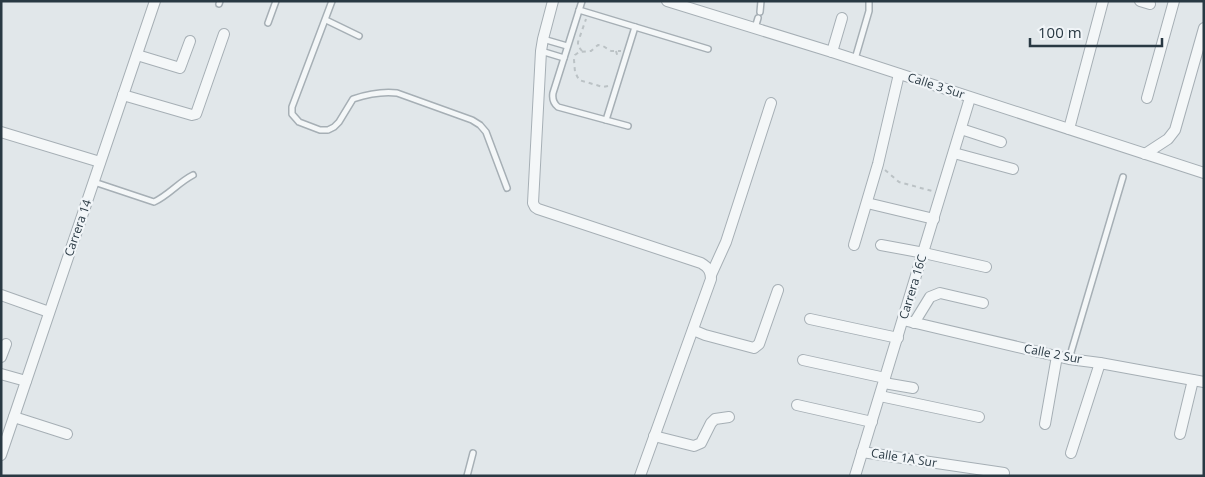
<svg xmlns="http://www.w3.org/2000/svg" width="1205" height="477" viewBox="0 0 1205 477" font-family="'Open Sans',sans-serif">
  <style>
    .lines { fill: none; stroke-linecap: round; stroke-linejoin: round }
    .lane-casing { stroke: #a6afb5; stroke-width: 8 }
    .street-casing { stroke: #a6afb5; stroke-width: 12 }
    .path { stroke: #bbc2c5; stroke-width: 2; stroke-dasharray: 4 4; stroke-linecap: butt }
    .lane { stroke: #f4f7f8; stroke-width: 5 }
    .street { stroke: #f4f7f8; stroke-width: 10 }
    .labels { text-anchor: middle; stroke-width: 4.5; stroke-linejoin: round; paint-order: stroke }
    .street-label { font-size: 12px; fill: #293943; stroke: #f1f5f8 }
  </style>
  <rect width="100%" height="100%" fill="#e1e7ea"/>
  <g class="lines">
    <defs>
      <g id="lane">
        <path d="M332 1 292 107V114L299 122 320 130H328L334 127 339 122 353 99C368 94 381 91 397 93L472 120 480 125 486 132 507 188"/>
        <path d="M582 1 553 93C552 99 553 103 558 107L628 126"/>
        <path d="M219 4 220 1"/>
        <path d="M579 10 708 49"/>
        <path d="M760 12 761 1"/>
        <path d="M326 20 359 36"/>
        <path d="M268 23 276 1"/>
        <path d="M755 28 758 18"/>
        <path d="M543 39 567 46"/>
        <path d="M541 51 564 58"/>
        <path d="M855 59 869 11V1"/>
        <path d="M606 120 635 27"/>
        <path d="M94 182 154 202C169 195 179 182 193 175"/>
        <path d="M1069 359 1123 177"/>
        <path d="M467 476 473 453"/>
      </g>
      <g id="street">
        <path d="M553 1 543 39 541 51 533 203 535 207 538 209 701 263C708 267 711 271 711 279L640 476"/>
        <path d="M667 1 832 52 1204 173"/>
        <path d="M1140 1 1150 4"/>
        <path d="M832 52 842 18"/>
        <path d="M137 55 180 68 190 41"/>
        <path d="M123 95 192 115 196 114 224 34"/>
        <path d="M1147 98 1174 1"/>
        <path d="M961 129 1001 142"/>
        <path d="M1069 129 1103 1"/>
        <path d="M1 132 100 162"/>
        <path d="M954 153 1013 169"/>
        <path d="M1145 154 1168 139 1175 130 1204 28"/>
        <path d="M867 203 934 219"/>
        <path d="M854 245 878 164 899 74"/>
        <path d="M881 245 924 253 986 267"/>
        <path d="M711 275 726 242 771 103"/>
        <path d="M1 295 49 312"/>
        <path d="M810 319 898 338"/>
        <path d="M903 320 1069 359 1100 363 1204 382"/>
        <path d="M914 323 930 297 940 293 983 303"/>
        <path d="M693 330 705 335 754 348 759 344 778 290"/>
        <path d="M1 357 6 344"/>
        <path d="M803 360 885 378"/>
        <path d="M1 374 26 381"/>
        <path d="M884 383 913 388"/>
        <path d="M880 396 979 417"/>
        <path d="M797 405 872 422"/>
        <path d="M14 417 67 434"/>
        <path d="M1045 424 1057 356"/>
        <path d="M1180 434 1193 380"/>
        <path d="M654 436 694 446 701 443 711 423 715 419 729 417"/>
        <path d="M862 452 1004 473"/>
        <path d="M1071 453 1100 363"/>
        <path d="M1 455 155 1"/>
        <path d="M855 476 970 98"/>
      </g>
    </defs>
    <use href="#lane" class="lane-casing"/>
    <use href="#street" class="street-casing"/>
    <g class="path">
      <path d="M582 51 578 46V42L586 19"/>
      <path d="M616 51 618 58"/>
      <path d="M608 86 603 87 579 80 575 72 574 60 575 55 579 52 591 51 598 45 603 46 611 51H621"/>
      <path d="M885 170 899 182 932 191"/>
    </g>
    <use href="#lane" class="lane"/>
    <use href="#street" class="street"/>
  </g>
  <g class="labels">
    <g class="street-label">
      <text transform="translate(936 86) rotate(18)" y="4">Calle 3 Sur</text>
      <text transform="translate(78 228) rotate(-71)" y="4">Carrera 14</text>
      <text transform="translate(913 287) rotate(-73)" y="4">Carrera 16C</text>
      <text transform="translate(1053 354) rotate(11)" y="4">Calle 2 Sur</text>
      <text transform="translate(904 458) rotate(9)" y="4">Calle 1A Sur</text>
    </g>
  </g>
  <rect width="1205" height="477" fill="none" stroke="#293943" stroke-width="5"/>
  <path d="M1030 38v8h132v-8" fill="none" stroke="#293943" stroke-width="2.5"/>
  <text x="1038" y="38" font-size="15" fill="#293943" stroke="#f1f5f8" stroke-width="4" paint-order="stroke">100 m</text>
</svg>
